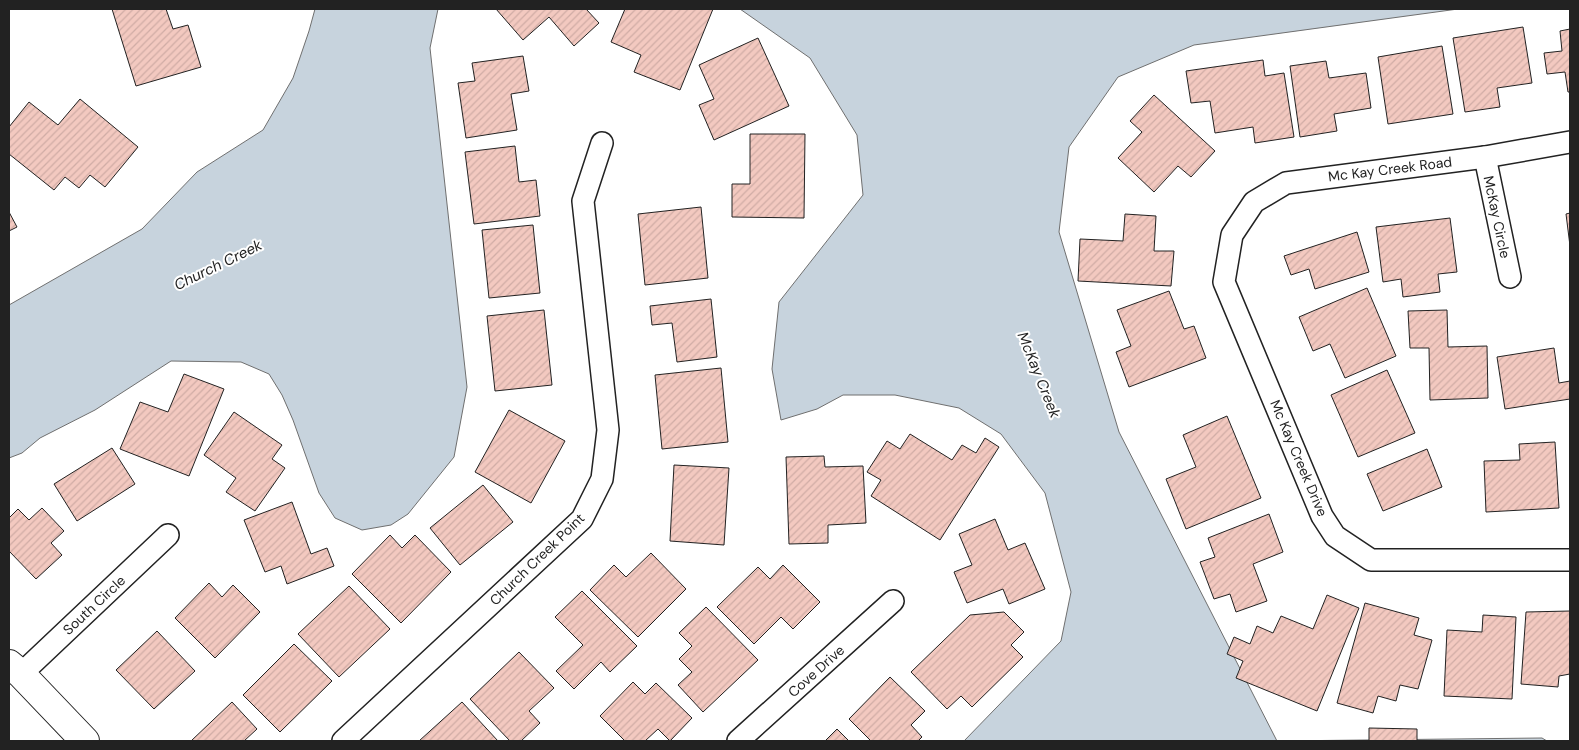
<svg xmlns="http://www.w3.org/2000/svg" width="1579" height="750" viewBox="0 0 1579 750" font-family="'DM Sans',sans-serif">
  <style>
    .water { fill: #c7d3dd; stroke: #6f6f6f }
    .building { fill: url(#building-hatch); stroke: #222 }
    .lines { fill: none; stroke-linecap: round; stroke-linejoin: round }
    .street-casing { stroke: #222; stroke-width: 24 }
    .secondary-casing { stroke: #222; stroke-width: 30 }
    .street { stroke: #fff; stroke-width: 21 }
    .secondary { stroke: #fff; stroke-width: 28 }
    .labels { text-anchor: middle; stroke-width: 4; stroke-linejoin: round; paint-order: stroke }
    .street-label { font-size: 14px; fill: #222; stroke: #fff }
    .water-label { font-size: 15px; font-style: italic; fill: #222; stroke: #fff }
  </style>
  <defs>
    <pattern id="building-hatch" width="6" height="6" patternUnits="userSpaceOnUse" patternTransform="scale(1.25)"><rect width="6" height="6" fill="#f3c9c0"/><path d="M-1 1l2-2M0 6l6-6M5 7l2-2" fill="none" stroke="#d0aca5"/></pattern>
  </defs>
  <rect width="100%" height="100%" fill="#fff"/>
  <g class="water">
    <path d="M315 9H438L430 48 467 387 454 457 408 514 391 525 362 530 335 518 319 493 293 420 282 395 269 374 241 362 171 361 95 410 40 438 22 453 9 458V305L142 229 197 172 263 130 293 78 309 31Z"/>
    <path d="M740 9H1458L1194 45 1118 77 1069 147 1059 232 1119 432 1277 741 1542 738 1547 741H964L1061 641 1071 592 1045 493 1001 434 959 408 895 395H843L817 409 781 420 772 369 779 302 863 195 857 135 810 58Z"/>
  </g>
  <g class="building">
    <path d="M112 9H166L173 29 188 25 201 67 136 86Z"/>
    <path d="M496 9H586L599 23 574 46 549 17 523 40Z"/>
    <path d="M625 9H713L680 90 634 72 641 55 611 42Z"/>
    <path d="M1523 27 1532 83 1497 88 1500 107 1465 112 1453 38Z"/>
    <path d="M1570 29V92H1568L1565 72 1547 74 1544 53 1562 51 1560 31Z"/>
    <path d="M758 38 789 106 714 140 699 105 714 99 699 65Z"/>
    <path d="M1442 46 1453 114 1388 124 1378 57Z"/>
    <path d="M523 56 529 91 511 94 517 130 466 138 458 83 475 81 472 63Z"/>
    <path d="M1263 60 1265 76 1284 73 1294 137 1255 143 1253 127 1215 133 1210 101 1191 103 1186 71Z"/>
    <path d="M1326 61 1329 78 1366 73 1371 108 1334 114 1337 131 1300 137 1290 66Z"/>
    <path d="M1154 95 1215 151 1191 177 1178 166 1154 192 1118 158 1142 132 1130 121Z"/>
    <path d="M80 99 138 147 105 187 90 175 79 188 65 177 54 190 9 154V127L29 102 58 125Z"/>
    <path d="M750 134H805L804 218 732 217V184H750Z"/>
    <path d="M515 146 519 182 536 180 540 216 474 224 465 152Z"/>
    <path d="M701 207 708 278 645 285 638 214Z"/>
    <path d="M9 212 17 227 9 231Z"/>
    <path d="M1570 213V246L1566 214Z"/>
    <path d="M1125 214 1156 216 1154 251H1174L1171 286 1078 281 1080 239 1123 241Z"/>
    <path d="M1450 218 1457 272 1438 274 1440 292 1403 297 1401 279 1383 282 1376 227Z"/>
    <path d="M533 225 540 293 489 298 482 230Z"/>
    <path d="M1357 232 1369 272 1315 289 1309 269 1291 275 1284 256Z"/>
    <path d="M1367 288 1396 356 1345 378 1330 344 1313 351 1299 317Z"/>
    <path d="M1169 291 1184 329 1194 326 1206 358 1129 387 1116 352 1131 346 1117 310Z"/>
    <path d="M711 299 717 357 677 362 672 323 652 325 650 306Z"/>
    <path d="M544 310 552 385 495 391 487 316Z"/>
    <path d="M1447 310 1448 347 1487 346 1488 398 1430 400 1429 348H1410L1408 311Z"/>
    <path d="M1554 348 1559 383 1570 381V399L1505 409 1497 357Z"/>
    <path d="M721 368 728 442 662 449 655 375Z"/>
    <path d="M1387 370 1415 433 1358 457 1331 395Z"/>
    <path d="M184 374 224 389 189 476 120 449 140 402 168 412Z"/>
    <path d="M509 410 565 441 531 503 475 472Z"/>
    <path d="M234 412 282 445 272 459 285 468 255 511 226 492 236 478 204 455Z"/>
    <path d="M1227 416 1261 498 1186 529 1166 479 1196 467 1183 435Z"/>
    <path d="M910 434 952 460 962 445 976 453 985 438 999 447 940 540 871 496 881 480 867 472 887 441 900 449Z"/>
    <path d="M1555 442 1559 508 1486 512 1484 461 1520 460 1519 444Z"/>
    <path d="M112 448 135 484 77 521 54 484Z"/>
    <path d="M1427 449 1442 487 1383 511 1367 474Z"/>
    <path d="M824 456 825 467 863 466 866 523 828 525V543L789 544 786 457Z"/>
    <path d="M674 465 729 468 724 545 670 541Z"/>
    <path d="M483 485 513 522 460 565 430 528Z"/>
    <path d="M292 502 311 554 327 548 334 566 287 584 281 566 265 572 244 520Z"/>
    <path d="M42 508 64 531 51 543 62 555 36 579 9 551V518L18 509 29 520Z"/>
    <path d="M1269 514 1283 552 1253 564 1267 601 1236 612 1230 594 1214 599 1200 562 1215 557 1208 538Z"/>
    <path d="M995 519 1008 550 1025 543 1045 589 1009 604 1003 589 967 603 954 572 972 565 959 534Z"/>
    <path d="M390 535 402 548 415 535 451 572 401 623 352 574Z"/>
    <path d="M651 553 686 589 638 637 590 590 614 565 626 577Z"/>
    <path d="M783 565 820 602 793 629 781 617 754 644 717 607 758 567 770 579Z"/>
    <path d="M209 583 222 597 233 585 260 612 215 658 175 618Z"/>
    <path d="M349 586 390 629 339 677 298 634Z"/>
    <path d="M582 591 637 646 610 672 601 662 574 689 556 671 583 645 555 617Z"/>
    <path d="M1327 595 1359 608 1317 711 1236 678 1243 661 1227 654 1234 637 1250 644 1257 626 1273 633 1281 616 1313 629Z"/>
    <path d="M1365 603 1419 618 1414 635 1432 640 1418 689 1400 685 1396 701 1378 696 1373 713 1337 703Z"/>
    <path d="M706 607 758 660 703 712 678 685 692 672 679 659 692 646 679 633Z"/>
    <path d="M1570 611V674L1559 676 1558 687 1521 684 1526 612Z"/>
    <path d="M1004 612 1024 632 1011 645 1023 657 972 707 961 696 947 709 911 672 970 615Z"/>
    <path d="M1483 615 1516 617 1512 699 1444 696 1447 630 1482 632Z"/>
    <path d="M157 631 195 671 154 709 116 670Z"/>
    <path d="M294 644 332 681 280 732 243 695Z"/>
    <path d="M519 652 554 688 529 711 540 723 521 741H510L470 699Z"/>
    <path d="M890 677 925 711 911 725 922 737 918 741H871L849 719Z"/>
    <path d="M633 682 645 694 656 683 692 718 670 741 658 729 645 741H625L600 716Z"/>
    <path d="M232 702 257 729 244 741H191Z"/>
    <path d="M462 702 498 741H419Z"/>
    <path d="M1369 728 1417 729V741H1369Z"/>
    <path d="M837 729 849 741H825Z"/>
  </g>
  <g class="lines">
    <defs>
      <g id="street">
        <path d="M1570 142 1485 157 1286 183 1254 202 1232 235 1224 282 1322 516 1335 536 1371 560H1570"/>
        <path d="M1485 157 1510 277"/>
        <path d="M21 674 168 535"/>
        <path d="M343 741 582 519 602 479 608 430 583 201 602 143"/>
        <path d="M738 741 893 601"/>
      </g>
      <path id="secondary" d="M9 664 21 674 85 741"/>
    </defs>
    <use href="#street" class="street-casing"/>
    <use href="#secondary" class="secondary-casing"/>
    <use href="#street" class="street"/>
    <use href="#secondary" class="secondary"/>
  </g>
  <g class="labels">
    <g class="street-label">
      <text transform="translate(1390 169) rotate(-7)" y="5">Mc Kay Creek Road</text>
      <text transform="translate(1497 217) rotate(78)" y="5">McKay Circle</text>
      <text transform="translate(1299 458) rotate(67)" y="5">Mc Kay Creek Drive</text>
      <text transform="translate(537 559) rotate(-44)" y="5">Church Creek Point</text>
      <text transform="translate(94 605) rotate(-43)" y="5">South Circle</text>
      <text transform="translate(816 671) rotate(-42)" y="5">Cove Drive</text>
    </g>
    <g class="water-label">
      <text transform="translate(218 265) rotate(-26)" y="5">Church Creek</text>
      <text transform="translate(1039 375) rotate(68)" y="5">McKay Creek</text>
    </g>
  </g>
  <rect width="1579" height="750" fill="none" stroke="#222222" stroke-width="20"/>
</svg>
